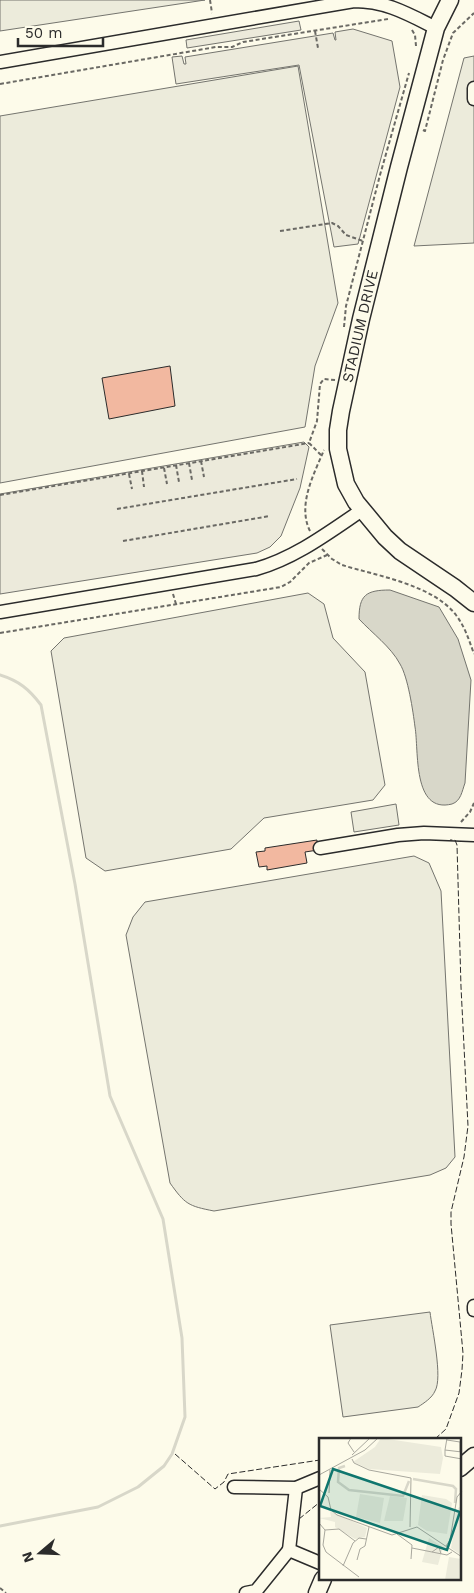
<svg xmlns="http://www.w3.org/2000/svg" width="474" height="1593" viewBox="0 0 474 1593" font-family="'Work Sans',sans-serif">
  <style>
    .green { fill: #ecebdb; stroke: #74746e }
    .parking { fill: #eceadb; stroke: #74746e }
    .water { fill: #d8d7c9; stroke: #74746e }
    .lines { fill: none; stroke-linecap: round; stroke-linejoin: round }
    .stream { stroke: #d8d7c9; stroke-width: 3 }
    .building { fill: #f2b8a0; stroke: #2b2b2b }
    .minor-casing { stroke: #2b2b2b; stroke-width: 15 }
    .major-casing { stroke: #2b2b2b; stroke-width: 19 }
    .path { stroke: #6a6964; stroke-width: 2; stroke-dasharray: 4 2.5; stroke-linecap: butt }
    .minor { stroke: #fdfbea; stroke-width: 12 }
    .major { stroke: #fdfbea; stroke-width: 16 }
    .fence { stroke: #2b2b2b; stroke-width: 1; stroke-dasharray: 6 2.5; stroke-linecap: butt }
    .labels { text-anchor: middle; stroke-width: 4; stroke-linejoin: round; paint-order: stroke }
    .street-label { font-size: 15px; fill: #2b2b2b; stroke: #fdfbea }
    .inset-river { fill: none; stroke: #d8d7c9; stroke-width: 2.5 }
    .inset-road { fill: none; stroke: #a9a89e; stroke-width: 1 }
    .view { fill: #0f766e; fill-opacity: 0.15; stroke: #0f766e; stroke-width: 2.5 }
    .inset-edge { fill: none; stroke: #2b2b2b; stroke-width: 2.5 }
  </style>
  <rect width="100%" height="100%" fill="#fdfbea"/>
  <g class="green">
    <path d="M0 0H205L0 31Z"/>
    <path d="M474 56V243L414 246 464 58Z"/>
    <path d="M298 66 338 303 315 366 305 427 0 483V116Z"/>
    <path d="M308 593 324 604 333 638 365 672 385 785 373 800 264 818 231 849 105 871 86 858 51 651 64 638Z"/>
    <path d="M396 804 399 825 354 832 351 812Z"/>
    <path d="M414 856 429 863 441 891 455 1157 446 1168 430 1175 214 1211C188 1206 185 1204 170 1183L126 935 133 917 145 902Z"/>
    <path d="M430 1312C432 1329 443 1378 435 1391 432 1398 424 1403 418 1407L343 1417 330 1325Z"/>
  </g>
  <g class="parking">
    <path d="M299 21 301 30 187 48 186 40Z"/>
    <path d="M353 29 392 41 400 87 358 244 334 247 299 65 176 84 172 57 182 56 184 64H186L185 57 333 33 335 40H336L335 32Z"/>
    <path d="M304 442 309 447 300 488 281 536 270 547 257 553 0 594V494Z"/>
  </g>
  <path class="water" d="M390 590 439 607 458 639 471 680 465 783C462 791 461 801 452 804 412 814 419 750 415 727 413 711 408 677 400 664 391 647 372 633 359 619 359 595 366 590 390 590Z"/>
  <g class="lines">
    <path class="stream" d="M0 675C19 681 29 689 41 705L75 884 110 1096 163 1219 182 1338 185 1417 172 1454 164 1466 138 1487 98 1507 0 1526"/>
  </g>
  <g class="building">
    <path d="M170 366 175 406 109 419 102 378Z"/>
    <path d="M317 840 318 850 305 852 307 863 267 870V866L259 867 256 852 265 851V848Z"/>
  </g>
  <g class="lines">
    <defs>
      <g id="minor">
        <path d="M0 62 354 1C386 1 408 14 436 28"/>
        <path d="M474 88V99"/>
        <path d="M0 612 256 569C295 558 328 533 362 510"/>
        <path d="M320 848 398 835 424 833 474 835"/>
        <path d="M474 1310V1306"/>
        <path d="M234 1487 296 1488 320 1478"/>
        <path d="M296 1488 289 1550 320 1563"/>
        <path d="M246 1593 256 1591 289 1550"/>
      </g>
      <g id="major">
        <path d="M450 0 436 28 399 167 361 319 341 411 338 430V449L346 484 356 502 385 537 400 551 455 588 474 603"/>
        <path d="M460 1468 474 1456"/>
        <path d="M317 1593 323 1579"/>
      </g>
    </defs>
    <use href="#minor" class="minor-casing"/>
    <use href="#major" class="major-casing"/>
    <g class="path">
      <path d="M210 0 212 13"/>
      <path d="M412 30 415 35 416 46"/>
      <path d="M315 31 318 48"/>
      <path d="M0 84 216 47H232L243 42 388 19"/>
      <path d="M423 130 425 131 443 60 453 33 474 13"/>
      <path d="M280 231 332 223 338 226 346 235 363 241"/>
      <path d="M344 327 346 306 380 175 409 73"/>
      <path d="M321 455 309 443 317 421 320 384 324 379 335 380"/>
      <path d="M201 461 204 477"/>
      <path d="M189 463 192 480"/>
      <path d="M176 465 179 482"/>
      <path d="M164 468 167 484"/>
      <path d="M142 471 144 487"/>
      <path d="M129 474 132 489"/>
      <path d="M0 495 309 443"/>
      <path d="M117 509 297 479"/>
      <path d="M310 531C297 505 314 474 324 450"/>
      <path d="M123 541 270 516"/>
      <path d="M322 549 332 559 342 565C378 576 433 585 456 615 465 627 469 640 474 654"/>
      <path d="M173 594 176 604"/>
      <path d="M0 633 281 587 290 582 309 563 327 555"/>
      <path d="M461 822 470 812 474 803"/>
      <path d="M0 1588 6 1593"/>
    </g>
    <use href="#minor" class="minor"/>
    <use href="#major" class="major"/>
    <g class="fence">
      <path d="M435 1439 446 1429 459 1393 462 1370 463 1353 451 1224V1212L464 1157 468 1126 461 987 457 845 455 840H450"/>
      <path d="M175 1454 215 1489 224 1482 228 1474 320 1460"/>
      <path d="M299 1519 320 1502"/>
    </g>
  </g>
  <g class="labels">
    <g class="street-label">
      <text transform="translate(360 326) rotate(-77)" y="5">STADIUM DRIVE</text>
    </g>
  </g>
  <g transform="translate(319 1438)">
    <rect width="142" height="142" fill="#fdfbea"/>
    <path d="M62 0 122 9 124 20 121 36 50 31 34 24 56 9ZM41 56 65 60 61 85 37 79ZM103 57 127 61 133 65 128 96 108 93 99 87ZM71 58 88 60 84 83H65ZM142 68V117L132 110 139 70ZM11 73 48 90 46 99 36 101 16 89V84L0 80 12 79ZM110 100 124 109 119 127 103 124ZM130 119 142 121V142H126Z" fill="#ecebdb"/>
    <path class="inset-river" d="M26 28 20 30 19 44 30 52 84 58 90 43M94 41 134 48 137 51 136 65"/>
    <path class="inset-road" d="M32 0 29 5 35 14M128 0 126 12 143 14M128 2 141 4V14M126 12V18L143 21M33 17 51 0M33 21 35 25 50 32 92 40 91 89M0 37 46 12 59 0M0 51 9 59 12 72 18 77 73 97 98 89 143 119M10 55 11 32M24 76 62 89M0 85 6 92 4 107M6 92 20 91 36 103M78 96 93 107 92 121M4 107 7 114 40 139M127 108 131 102 138 59 143 53M93 110 113 114M122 116 120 109 113 114 128 117 133 114M38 122 41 111 46 108 50 89M24 128 34 105 40 100 47 101"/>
    <path class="view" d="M14 31 141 74 128 112 1 68Z"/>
    <rect width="142" height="142" class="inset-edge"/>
  </g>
  <g transform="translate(40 1553) rotate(251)" stroke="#fdfbea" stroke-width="4" paint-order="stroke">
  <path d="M0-4L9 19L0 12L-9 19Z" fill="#2b2b2b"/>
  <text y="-8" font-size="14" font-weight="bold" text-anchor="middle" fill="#2b2b2b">N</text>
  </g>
  <path d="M18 38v8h85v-8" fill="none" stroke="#2b2b2b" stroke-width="2.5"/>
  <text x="25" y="38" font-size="15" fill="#2b2b2b" stroke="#fdfbea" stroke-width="4" paint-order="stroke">50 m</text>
</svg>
